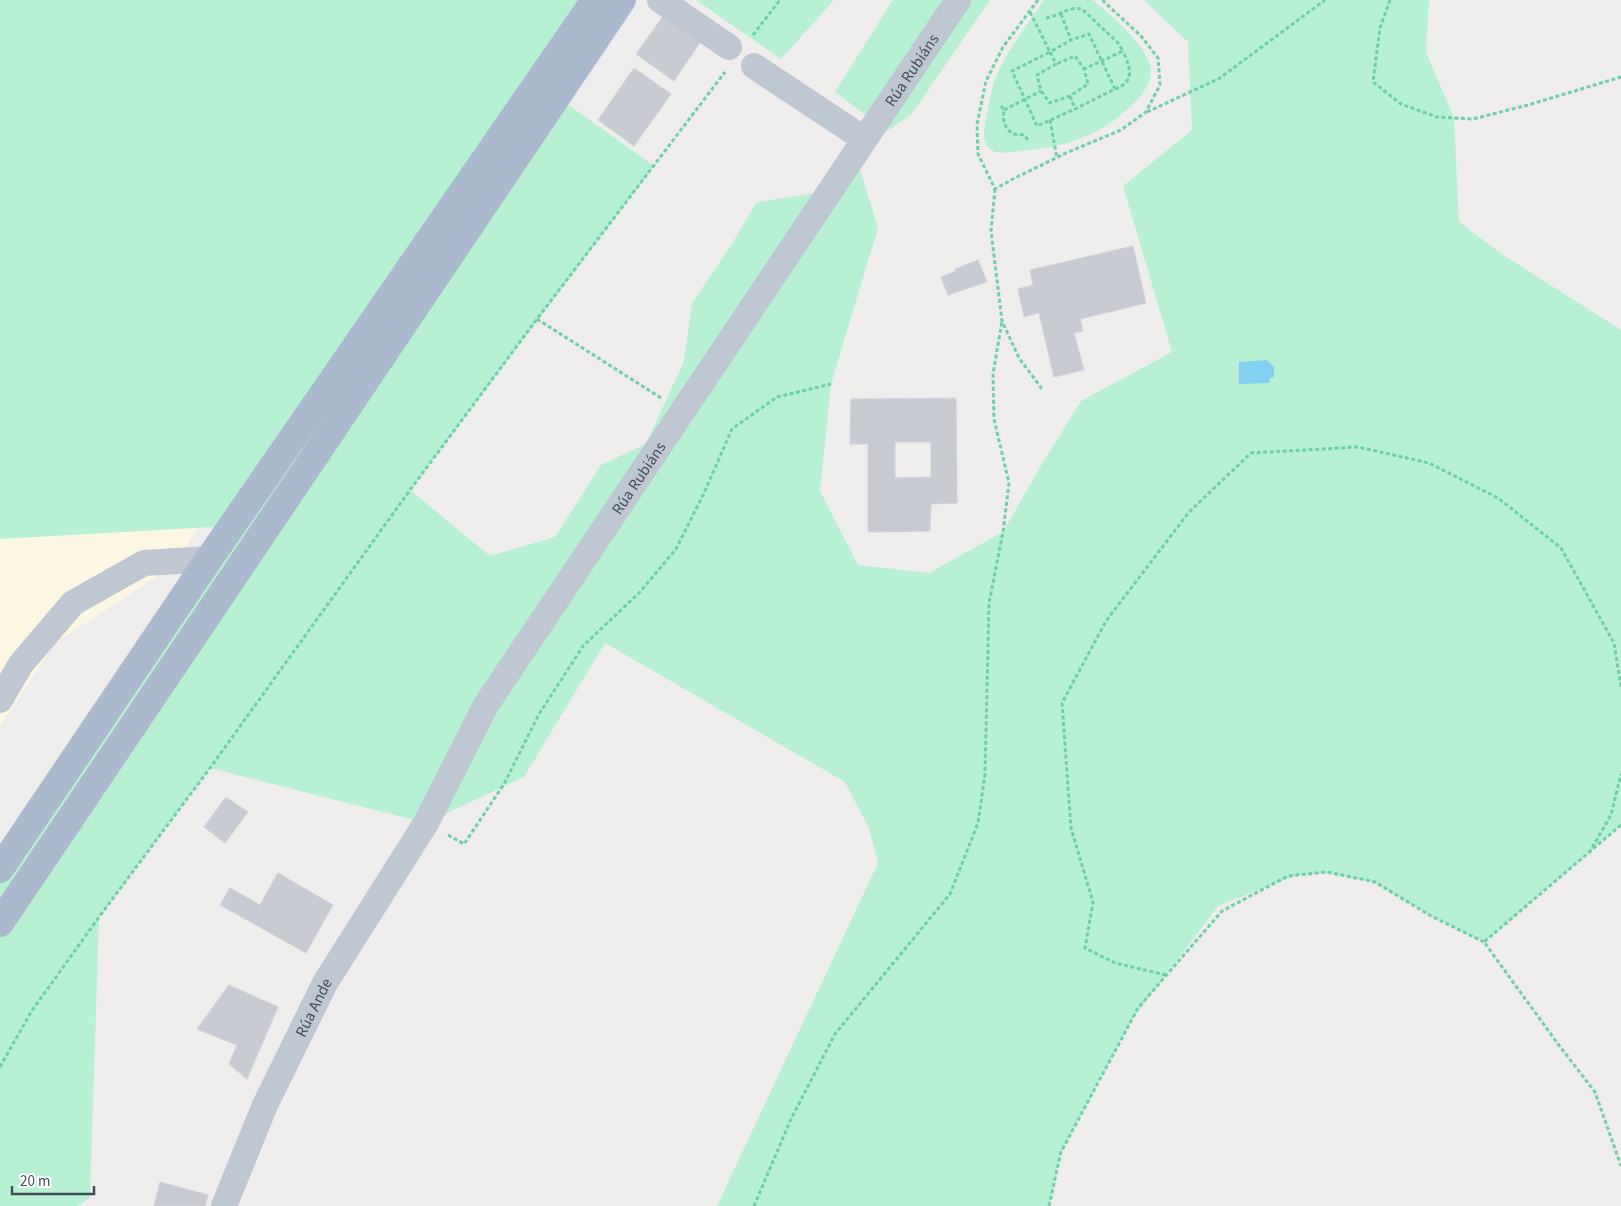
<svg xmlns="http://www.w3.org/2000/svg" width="1621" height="1206" viewBox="0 0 1621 1206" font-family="'Source Sans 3',sans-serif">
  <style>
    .commercial { fill: #fcf7e3 }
    .green { fill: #b7f0d2 }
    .water { fill: #82cfef }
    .building { fill: #c9cbd2; stroke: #d0d2d9; fill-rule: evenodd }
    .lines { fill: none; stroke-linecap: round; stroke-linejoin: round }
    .path { stroke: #6ecfa8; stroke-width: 3; stroke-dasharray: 4 2.5; stroke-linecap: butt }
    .minor { stroke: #bfc7d3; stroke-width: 26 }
    .major { stroke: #aab9cd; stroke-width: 28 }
    .labels { text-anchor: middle; stroke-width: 4.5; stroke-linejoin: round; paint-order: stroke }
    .street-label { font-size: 16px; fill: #444e5b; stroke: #fff }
  </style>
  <rect width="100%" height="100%" fill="#efecec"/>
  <path class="commercial" d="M199 526 174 565 55 643 0 726V533Z"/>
  <g class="green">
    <path d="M0 0H596L538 83 654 166 410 490 490 556 555 537 601 465 646 444 684 361 692 303 730 247 757 202 829 191 855 153 878 228 831 384 820 491 858 565 929 573 1003 532 1039 469 1081 401 1172 352 1123 186 1192 130 1188 42 1144 0H1429L1426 52 1454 118 1459 222 1503 255 1621 330V825L1484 942 1431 916 1374 882 1328 873 1297 875 1218 906 1131 1021 1061 1152 1049 1206H717L878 863 869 828 845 782 605 643 524 777 426 823 210 768 99 917 90 1197 77 1206H0V869L231 526 0 539Z"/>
    <path d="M696 0H834L781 59Z"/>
    <path d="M893 0H990L911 115 887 131 835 92Z"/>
    <path d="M1044 0H1093C1110 14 1152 49 1151 72 1150 86 1140 98 1130 107 1122 113 1115 121 1106 126 1080 142 1050 149 1020 151 1010 152 995 156 988 147 981 138 985 127 986 118 989 104 991 90 996 77 1008 49 1027 25 1044 0Z"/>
  </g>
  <path class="water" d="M1267 360 1274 367V377L1270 378 1269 383 1239 384V362Z"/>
  <g class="building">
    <path d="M664 15 701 41 674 81 636 54Z"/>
    <path d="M634 68 671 94 634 146 598 120Z"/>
    <path d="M1133 246 1146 303 1080 319 1083 331 1074 333 1084 370 1054 377 1039 313 1024 317 1018 289 1033 285 1030 270Z"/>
    <path d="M978 260 987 282 948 295 941 277 956 271 955 269Z"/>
    <path d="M956 398 957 503 931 504 930 531 868 532V444H850L851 399ZM895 442H931V477L895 478Z"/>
    <path d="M226 797 248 812 225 843 204 827Z"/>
    <path d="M278 873 333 905 306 953 220 905 230 888 260 905Z"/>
    <path d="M229 985 278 1007 247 1079 229 1064 237 1045 197 1029Z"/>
    <path d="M160 1182 208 1195 205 1206H154Z"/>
  </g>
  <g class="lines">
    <g class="path">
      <path d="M1038 0 1003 47 986 81 977 124 978 154 995 189 1013 179 1066 153 1121 130 1146 112 1160 85 1158 58 1141 36 1102 0"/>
      <path d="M1390 0 1380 28 1373 82 1401 104 1437 117 1473 119 1528 105 1621 77"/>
      <path d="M1030 12 1050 52 1012 71 1037 126 1075 109 1115 89 1089 34 1071 40 1050 52 1056 64 1037 75 1041 91 1050 103 1070 96 1088 84 1084 69 1075 56 1056 64"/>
      <path d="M1061 14 1071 40"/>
      <path d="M1046 18C1059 16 1069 6 1082 9L1118 43 1123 51 1084 69"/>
      <path d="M753 35 780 0"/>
      <path d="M1115 89C1136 81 1130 68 1123 51"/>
      <path d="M1070 96 1075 109"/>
      <path d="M1001 106 1004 110C1002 121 1005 128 1013 134L1024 135 1028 140"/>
      <path d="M1004 110 1041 91"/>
      <path d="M1147 112 1220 78 1325 0"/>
      <path d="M1050 120 1057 158"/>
      <path d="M995 189 991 231 1002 321 1019 358 1042 389"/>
      <path d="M537 319 661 398"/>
      <path d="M1621 825 1484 942 1558 1044 1595 1092 1621 1166"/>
      <path d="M448 835 464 844 504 784 539 714 583 646 640 592 676 549 705 491 732 429 777 397 831 384"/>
      <path d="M1589 853 1611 815 1621 774"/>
      <path d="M1166 975 1115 963 1085 948 1093 902 1071 828 1062 703 1106 621 1189 512 1251 453 1358 447 1429 463 1498 498 1561 548 1614 643 1621 687"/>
      <path d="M0 1067 31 1012 99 917 210 768 410 490 537 319 725 72"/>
      <path d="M754 1206 791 1119 835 1034 950 894 978 823 985 774 989 603 1003 532 1009 483 994 419 993 374 1002 321"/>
      <path d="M1049 1206 1061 1152 1138 1008 1222 911 1288 876 1327 872 1375 882 1431 916 1484 942"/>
    </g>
    <g class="minor">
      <path d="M660 0 729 47"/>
      <path d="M754 66 864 139"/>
      <path d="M0 700 21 664 73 603 144 563 209 559"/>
      <path id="s1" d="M224 1206 265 1105 325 983 426 823 486 705 958 0"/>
    </g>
    <g class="major">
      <path d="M0 869 209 559 595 0"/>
      <path d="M0 923 622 0"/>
    </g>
  </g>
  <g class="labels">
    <g class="street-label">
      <text dy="6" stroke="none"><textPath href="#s1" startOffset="1331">Rúa Rubiáns</textPath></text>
      <text dy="6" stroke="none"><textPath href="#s1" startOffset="840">Rúa Rubiáns</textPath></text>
      <text dy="6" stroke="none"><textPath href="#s1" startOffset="218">Rúa Ande</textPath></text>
    </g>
  </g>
  <path d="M12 1186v8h82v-8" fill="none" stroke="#444e5b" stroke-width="2.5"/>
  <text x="20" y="1186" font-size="15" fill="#444e5b" stroke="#ffffff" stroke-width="4" paint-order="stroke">20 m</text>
</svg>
